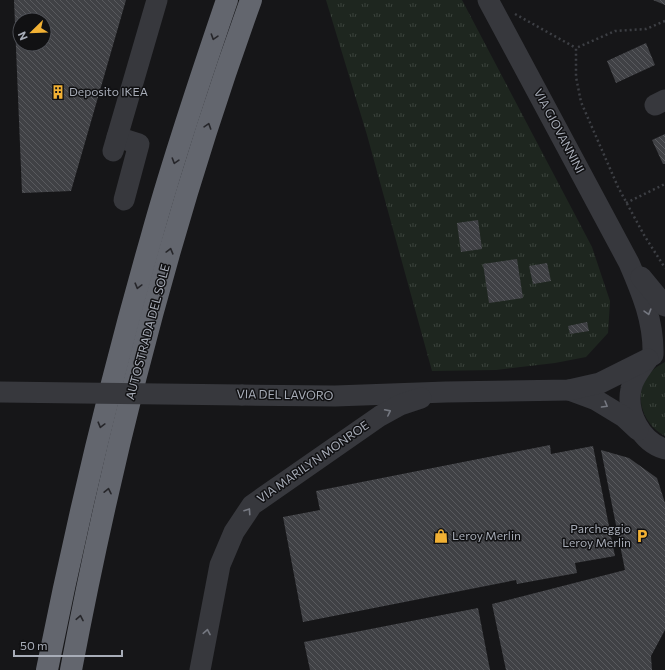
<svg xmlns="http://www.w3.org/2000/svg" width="665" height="670" viewBox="0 0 665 670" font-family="Commissioner,sans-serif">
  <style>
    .grass { fill: url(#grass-tufts) }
    .building { fill: url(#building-back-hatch); fill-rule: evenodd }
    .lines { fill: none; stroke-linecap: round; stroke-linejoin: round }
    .path { stroke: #3d3f44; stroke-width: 2.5; stroke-dasharray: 2 3; stroke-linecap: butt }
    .minor { stroke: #37383d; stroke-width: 21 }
    .highway { stroke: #63666e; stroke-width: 22 }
    .minor-bridge { stroke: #37383d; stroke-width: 21 }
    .oneway { stroke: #26262a }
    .oneway2 { stroke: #757881 }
    .labels { text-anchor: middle; stroke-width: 3; stroke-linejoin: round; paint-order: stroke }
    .poi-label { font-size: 12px; fill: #a8adb8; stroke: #111113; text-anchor: start }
    .street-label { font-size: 12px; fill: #a8adb8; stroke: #111113 }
  </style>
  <defs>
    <pattern id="grass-tufts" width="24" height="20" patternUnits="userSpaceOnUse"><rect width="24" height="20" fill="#1e261f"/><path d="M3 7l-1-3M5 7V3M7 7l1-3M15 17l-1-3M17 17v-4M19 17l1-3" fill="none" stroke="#3c433d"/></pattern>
    <pattern id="building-back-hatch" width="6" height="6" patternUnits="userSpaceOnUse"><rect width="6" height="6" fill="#404145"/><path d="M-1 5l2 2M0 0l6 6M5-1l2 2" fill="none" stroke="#595a5e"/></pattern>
  </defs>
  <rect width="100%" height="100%" fill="#161618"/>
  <g class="grass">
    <path d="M326 0H462L592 247 610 301 608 333 586 357 555 363 496 370 432 371 367 135Z"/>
    <path d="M665 362V436C640 423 631 389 654 369 657 366 662 364 665 362Z"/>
  </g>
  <g class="building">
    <path d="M14 0H126L71 191 22 193ZM20 20H44V44H20Z"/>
    <path d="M653 0H665V5Z"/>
    <path d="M646 43 655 65 616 83 607 61Z"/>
    <path d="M665 134V164H663L652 140Z"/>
    <path d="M478 220 482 249 461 252 457 223Z"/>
    <path d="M517 259 523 298 489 303 483 264Z"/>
    <path d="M547 263 551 281 533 284 529 266Z"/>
    <path d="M587 322 589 331 570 334 568 326Z"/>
    <path d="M550 445 551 454 593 446 615 556 575 563 577 573 517 584 516 580 303 622 283 517 320 510 316 491Z"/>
    <path d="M601 450 629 458 657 478 665 503V630L651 656 652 670H506L492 604 625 570Z"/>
    <path d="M478 608 490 670H310L304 642Z"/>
  </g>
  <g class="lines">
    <g class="path">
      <path d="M515 14 576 48"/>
      <path d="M665 21 646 29 615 31 576 48V77L581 102 618 187 644 235 665 268"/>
      <path d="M626 203 665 184"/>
    </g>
    <g class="minor">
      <path d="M488 0 629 263C642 293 654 322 653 355"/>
      <path d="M655 105 665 100"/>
      <path d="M117 137 139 144 124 200"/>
      <path d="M113 151 157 0"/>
      <path d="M641 277 665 306"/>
      <path d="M647 360C641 369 633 378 631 389 626 413 641 442 665 449"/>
      <path d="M569 390 596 400 624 417 638 430"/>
      <path d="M242 395 335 396 446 392 569 390 600 383 648 359"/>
      <path d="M200 670 220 565 234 532 252 505 380 416 400 405 421 398"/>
    </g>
    <g class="highway">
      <path d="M47 670C76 525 110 382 151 239 173 159 200 79 227 0"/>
      <path d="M71 670C114 443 172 218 251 0"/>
    </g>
    <path class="minor-bridge" d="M0 392 242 395"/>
  </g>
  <defs><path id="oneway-chevron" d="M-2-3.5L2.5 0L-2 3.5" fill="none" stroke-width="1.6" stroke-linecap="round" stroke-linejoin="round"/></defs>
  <g class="oneway">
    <use href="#oneway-chevron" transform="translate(214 37) rotate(108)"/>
    <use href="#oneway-chevron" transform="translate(208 126) rotate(-72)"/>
    <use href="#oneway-chevron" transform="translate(175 161) rotate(107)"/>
    <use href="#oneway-chevron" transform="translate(170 251) rotate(-75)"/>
    <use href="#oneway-chevron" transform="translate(138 286) rotate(105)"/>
    <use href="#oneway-chevron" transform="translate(101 425) rotate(105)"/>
    <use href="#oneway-chevron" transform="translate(108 491) rotate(-78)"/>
    <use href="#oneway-chevron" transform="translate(80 618) rotate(-79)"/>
  </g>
  <g class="oneway2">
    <use href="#oneway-chevron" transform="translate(648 312) rotate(74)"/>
    <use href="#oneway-chevron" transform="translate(605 405) rotate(30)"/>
    <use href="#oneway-chevron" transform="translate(388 412) rotate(-27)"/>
    <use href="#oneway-chevron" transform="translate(248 511) rotate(-56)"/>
    <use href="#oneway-chevron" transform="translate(207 632) rotate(-79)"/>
  </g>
  <defs>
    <symbol id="building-bare" viewBox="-9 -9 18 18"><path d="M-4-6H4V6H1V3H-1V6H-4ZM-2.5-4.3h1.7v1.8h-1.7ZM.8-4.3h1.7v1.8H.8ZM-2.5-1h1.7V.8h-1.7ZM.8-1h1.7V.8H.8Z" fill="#f2b134" stroke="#111113" stroke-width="2.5" paint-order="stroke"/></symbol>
    <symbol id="shop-bare" viewBox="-9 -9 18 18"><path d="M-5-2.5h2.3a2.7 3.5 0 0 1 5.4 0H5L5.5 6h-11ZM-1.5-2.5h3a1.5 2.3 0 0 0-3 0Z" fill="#f2b134" stroke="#111113" stroke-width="2.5" paint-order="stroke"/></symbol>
    <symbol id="parking-bare" viewBox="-9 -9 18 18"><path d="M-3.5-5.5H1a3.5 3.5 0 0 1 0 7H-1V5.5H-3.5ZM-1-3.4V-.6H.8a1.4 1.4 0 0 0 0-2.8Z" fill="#f2b134" stroke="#111113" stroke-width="2.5" paint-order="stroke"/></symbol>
  </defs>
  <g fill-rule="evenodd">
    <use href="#building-bare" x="48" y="82" width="20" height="20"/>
    <use href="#shop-bare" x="431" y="526" width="20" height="20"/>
    <use href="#parking-bare" x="632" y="526" width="20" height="20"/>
  </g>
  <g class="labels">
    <g class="poi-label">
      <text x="69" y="96">Deposito IKEA</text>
      <text x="631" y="533" text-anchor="end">Parcheggio<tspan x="631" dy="14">Leroy Merlin</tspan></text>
      <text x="452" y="540">Leroy Merlin</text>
    </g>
    <g class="street-label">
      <text transform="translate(559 131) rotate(62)" y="4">VIA GIOVANNINI</text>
      <text transform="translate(148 332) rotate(-75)" y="4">AUTOSTRADA DEL SOLE</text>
      <text transform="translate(285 395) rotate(1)" y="4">VIA DEL LAVORO</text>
      <text transform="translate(313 462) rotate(-35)" y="4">VIA MARILYN MONROE</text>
    </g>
  </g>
  <g transform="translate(32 32) rotate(247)"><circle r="19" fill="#111113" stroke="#4d4f55"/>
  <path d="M0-3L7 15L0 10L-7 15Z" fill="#f2b134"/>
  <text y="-6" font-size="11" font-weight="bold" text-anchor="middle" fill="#a8adb8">N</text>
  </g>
  <path d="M14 650v6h108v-6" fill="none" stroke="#a8adb8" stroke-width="2"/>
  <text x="20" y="650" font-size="12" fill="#a8adb8" stroke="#111113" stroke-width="3" paint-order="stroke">50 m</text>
</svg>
